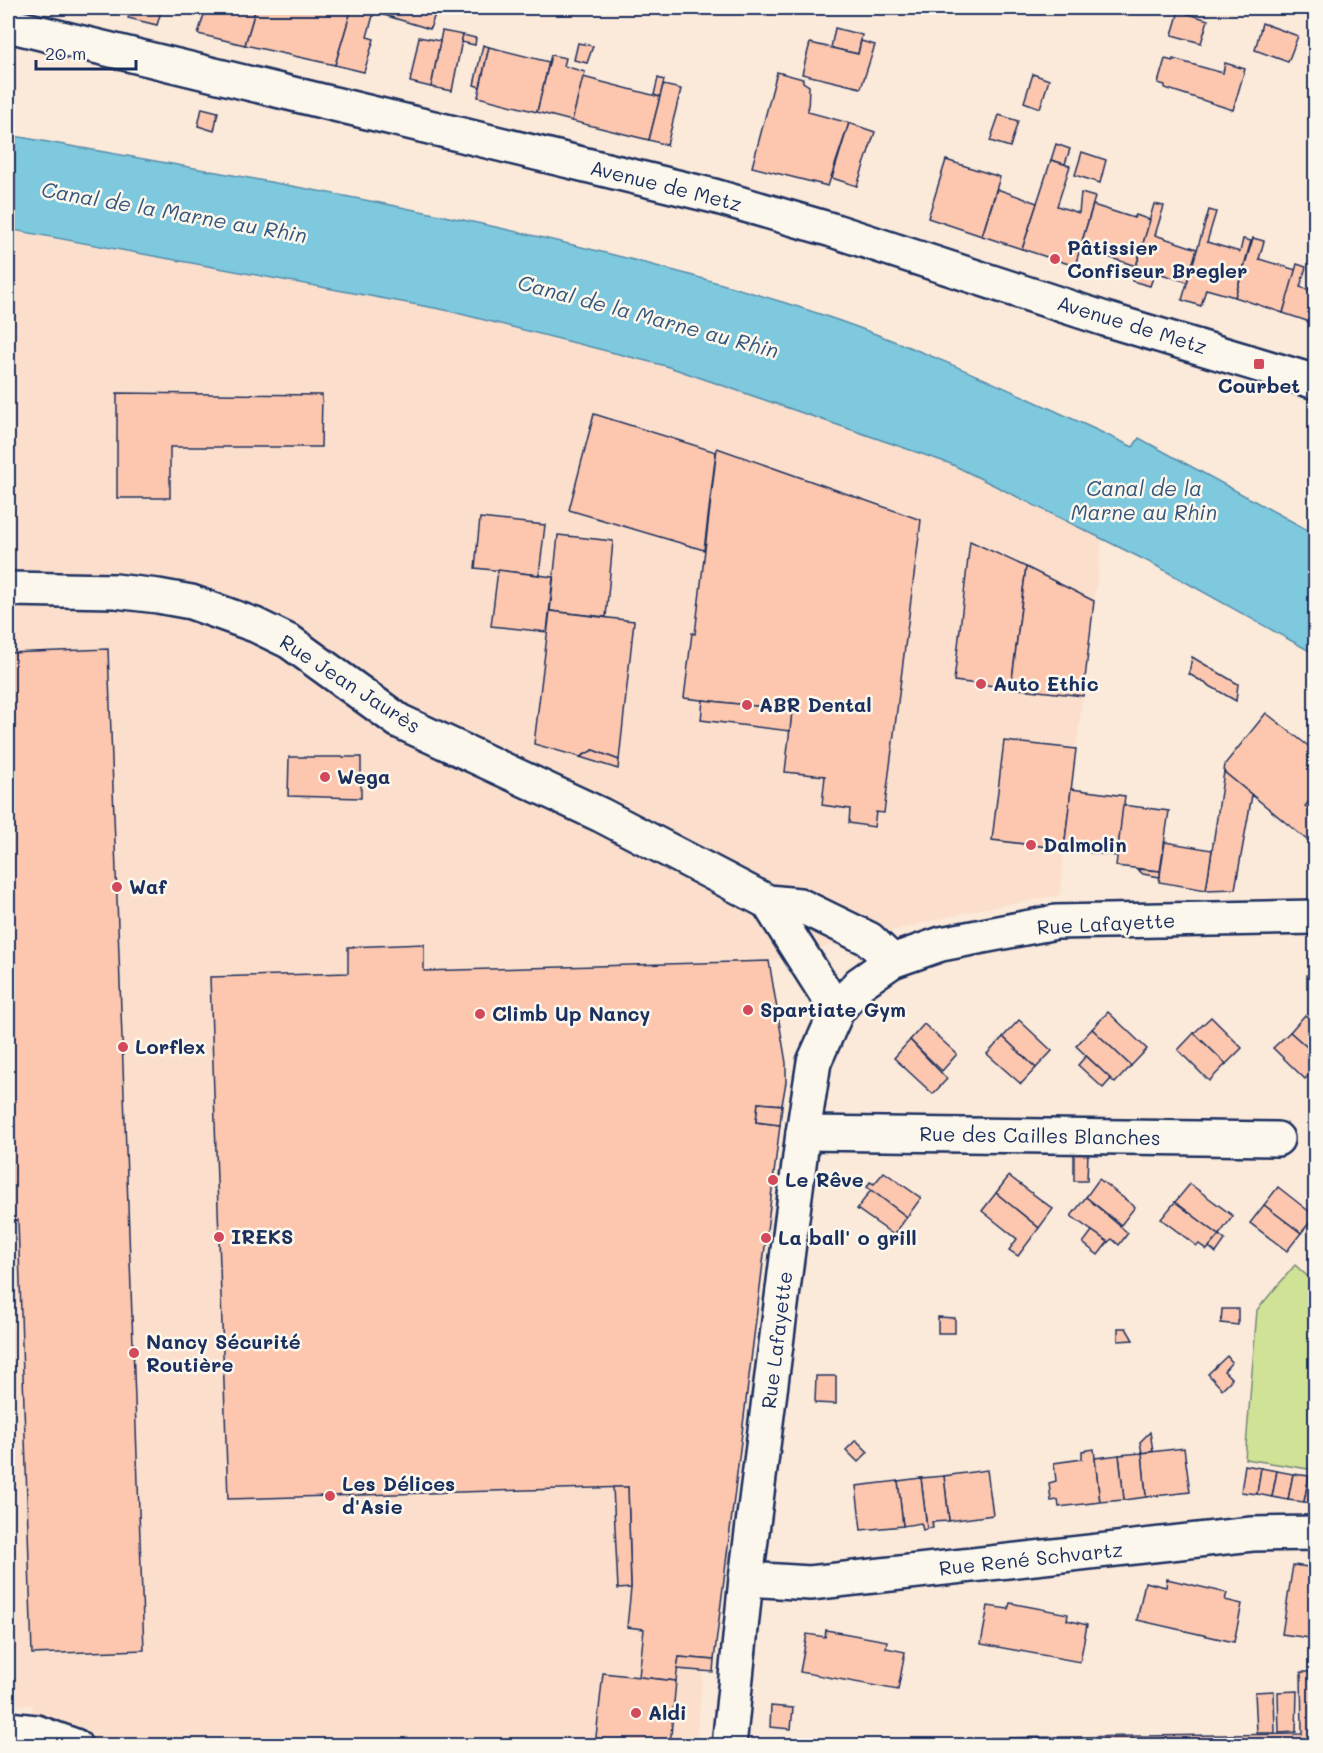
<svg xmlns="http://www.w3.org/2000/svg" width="1323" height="1753" viewBox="0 0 1323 1753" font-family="Mali,sans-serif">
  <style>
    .built { fill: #fbdfcc }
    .green { fill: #d0e296; stroke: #76887a; stroke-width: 1.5 }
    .water { fill: #7ec9dd; stroke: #568baa; stroke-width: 1.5 }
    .building { fill: #fcc7ae; stroke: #1b2f5e; stroke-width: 1.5 }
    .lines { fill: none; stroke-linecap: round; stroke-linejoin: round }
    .minor-casing { stroke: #1b2f5e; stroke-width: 38 }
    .tertiary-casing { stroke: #1b2f5e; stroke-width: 38 }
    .secondary-casing { stroke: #1b2f5e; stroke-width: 38 }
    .minor { stroke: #fbf7ec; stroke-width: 33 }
    .tertiary { stroke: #fbf7ec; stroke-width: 33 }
    .secondary { stroke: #fbf7ec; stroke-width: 33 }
    .poi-dot { fill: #d1495b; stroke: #fbf7ec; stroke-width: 2 }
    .labels { text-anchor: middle; stroke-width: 5; stroke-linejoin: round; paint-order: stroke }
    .street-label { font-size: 20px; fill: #1b2f5e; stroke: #fbf7ec }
    .poi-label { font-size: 20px; font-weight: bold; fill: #1b2f5e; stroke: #fbf7ec; text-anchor: start }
    .water-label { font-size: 21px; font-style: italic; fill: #34567e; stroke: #fbf7ec }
  </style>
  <rect width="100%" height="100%" fill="#fbe9d9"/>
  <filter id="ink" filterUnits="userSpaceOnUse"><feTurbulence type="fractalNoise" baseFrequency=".0167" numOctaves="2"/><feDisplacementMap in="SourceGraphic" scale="12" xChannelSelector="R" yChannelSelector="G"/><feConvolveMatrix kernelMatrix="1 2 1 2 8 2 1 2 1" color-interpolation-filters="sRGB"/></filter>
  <g filter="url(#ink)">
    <path class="built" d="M8 229 445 310 666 366 951 464 1102 539 1064 849 1060 895 976 910 769 961 786 1063V1082L722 1581 713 1672H703L696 1745H29L33 1705 8 1706Z"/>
    <path class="green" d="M1295 1265 1315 1283V1470L1245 1459 1257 1310Z"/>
    <path class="water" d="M8 135C267 181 527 223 779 301 902 338 1017 393 1133 447L1139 438 1315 534V654L1153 564 951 464 666 366 445 310 8 229Z"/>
    <g class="building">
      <path d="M131 8H162L157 25 128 18Z"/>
      <path d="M206 8H256L245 45 198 34Z"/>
      <path d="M256 8H352L335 65 245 45Z"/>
      <path d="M352 8 374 12 367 37 374 39 364 72 335 65Z"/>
      <path d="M361 8H437L430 29Z"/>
      <path d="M1179 11 1208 20 1201 43 1172 35Z"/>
      <path d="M1262 23 1298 36 1288 62 1255 50Z"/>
      <path d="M835 28 862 35 858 54 831 48Z"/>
      <path d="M442 31 463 35 452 91 431 87Z"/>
      <path d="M463 35 476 38 475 45 461 42Z"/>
      <path d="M419 37 440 41 431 87 410 82Z"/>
      <path d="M861 41 875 45 861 88 802 74 810 43 858 54Z"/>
      <path d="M578 43 593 46 587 63 574 60Z"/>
      <path d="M483 45 489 47 480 87 474 85Z"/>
      <path d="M489 47 549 62 537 112 478 97Z"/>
      <path d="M551 55 566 58 564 66 585 72 572 121 537 112Z"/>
      <path d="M1165 59 1173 61V59L1223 73 1225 63 1245 69 1233 110 1165 88V85L1158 83Z"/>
      <path d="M777 72 803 79V82L809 86 808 112 849 123 828 186 752 167Z"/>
      <path d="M1033 74 1049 80 1040 108 1024 102Z"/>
      <path d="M583 77 660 97 649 140 572 121Z"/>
      <path d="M658 78 664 80 660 97 654 95Z"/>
      <path d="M663 85 681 89 667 145 649 140Z"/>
      <path d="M202 108 218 112 214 131 198 126Z"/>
      <path d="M999 115 1018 121 1010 147 990 141Z"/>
      <path d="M849 123 875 132 857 186 832 178Z"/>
      <path d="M1056 144 1070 149 1065 164 1051 160Z"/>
      <path d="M1082 152 1106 160 1100 183 1075 175Z"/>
      <path d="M946 160 1000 177 982 236 928 218Z"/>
      <path d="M1051 160 1070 166 1057 206 1079 213 1081 193 1095 197 1075 266 1022 249Z"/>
      <path d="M997 189 1037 203 1022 249 982 236Z"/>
      <path d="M1154 204 1164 206 1155 235 1197 249 1187 282 1155 272 1150 286 1132 281Z"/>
      <path d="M1093 205 1134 218 1136 215 1150 220 1136 266 1080 248Z"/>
      <path d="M1209 210 1216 212 1207 242 1240 252 1243 239 1251 241 1235 297 1206 289 1201 306 1182 300Z"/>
      <path d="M1253 238 1264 241 1259 259 1296 270 1283 313 1235 297Z"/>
      <path d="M1297 264 1306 267 1300 287 1316 292V324L1283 313Z"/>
      <path d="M8 354 10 460H8Z"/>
      <path d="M117 393 322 395 321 447H170V498H117Z"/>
      <path d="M594 414 716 452 704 550 569 510Z"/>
      <path d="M717 448 921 520 884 813 876 812 874 827 849 823 850 809 822 805 825 776 785 772 792 710 684 698 692 633 695 634Z"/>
      <path d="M480 518 545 525 539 575 475 568Z"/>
      <path d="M558 535 613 541 606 617 550 611Z"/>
      <path d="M970 541 1026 567 1011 688 954 681Z"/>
      <path d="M1026 567 1094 601 1083 696 1011 688Z"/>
      <path d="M498 570 553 577 547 632 491 626Z"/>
      <path d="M550 611 634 621 619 760 593 750 580 757 534 744Z"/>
      <path d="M108 649 144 1650 32 1654 18 1220 8 1221V653Z"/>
      <path d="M1192 657 1238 684 1236 701 1189 674Z"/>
      <path d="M703 700 792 710 790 731 701 720Z"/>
      <path d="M1266 713 1316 752V793L1305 806 1316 814V830L1307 840 1224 772 1225 764Z"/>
      <path d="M1004 741 1076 749 1064 849 992 840Z"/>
      <path d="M593 750 619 760 618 769 580 757Z"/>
      <path d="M289 757H361V798L288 796Z"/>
      <path d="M1224 772 1252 795 1235 889 1206 890Z"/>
      <path d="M1071 789 1125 796 1117 856 1064 849Z"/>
      <path d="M1123 805 1169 811 1160 871 1116 866Z"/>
      <path d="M1165 842 1212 850 1206 890 1159 882Z"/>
      <path d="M1137 869 1160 871V877L1143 874Z"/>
      <path d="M424 944V971L769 961 786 1063V1082L782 1105 758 1103 756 1122 780 1125 714 1660 679 1657 676 1681 639 1677 644 1629 627 1627 631 1588 628 1487 228 1499 210 977 348 973V947Z"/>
      <rect x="1307" y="975" width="9" height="13"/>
      <path d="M1108 1012 1147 1049 1131 1066 1092 1029Z"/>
      <path d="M1305 1015 1316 1025V1055L1290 1032Z"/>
      <path d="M1211 1017 1242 1048 1226 1064 1194 1033Z"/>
      <path d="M1019 1020 1052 1051 1036 1068 1003 1037Z"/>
      <path d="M924 1024 957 1054 942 1071 910 1040Z"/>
      <path d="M1092 1029 1131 1066 1115 1083 1076 1046Z"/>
      <path d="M1290 1032 1316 1055V1068L1305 1079 1273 1048Z"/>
      <path d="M1194 1033 1226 1064 1209 1081 1178 1050Z"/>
      <path d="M1003 1037 1036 1068 1021 1084 987 1054Z"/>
      <path d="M910 1040 947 1079 933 1094 894 1058Z"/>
      <path d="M1086 1056 1111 1079 1103 1088 1078 1065Z"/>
      <path d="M758 1103 782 1105 780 1125 756 1122Z"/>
      <path d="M1074 1152H1088L1087 1181H1074Z"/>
      <path d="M884 1172 921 1198 907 1217 867 1187 870 1182 874 1184Z"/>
      <path d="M1009 1176 1053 1209 1039 1228 996 1193Z"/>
      <path d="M1099 1179 1135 1207 1121 1225 1086 1197Z"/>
      <path d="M1190 1184 1233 1216 1219 1235 1175 1202Z"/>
      <path d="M1278 1187 1315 1216 1301 1233 1264 1205Z"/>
      <path d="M871 1190 907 1217 894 1235 857 1209Z"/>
      <path d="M996 1193 1039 1228 1018 1256 1009 1250 1017 1239 982 1211Z"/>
      <path d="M1086 1197 1128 1233 1119 1245 1112 1239 1108 1242 1071 1216Z"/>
      <path d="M1175 1202 1219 1235 1207 1250 1199 1244 1197 1246 1161 1219Z"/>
      <path d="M1264 1205 1301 1233 1287 1251 1250 1223Z"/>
      <path d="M1092 1231 1108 1242 1098 1255 1083 1243Z"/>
      <path d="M1219 1235 1225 1240 1216 1253 1209 1247Z"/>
      <path d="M1222 1309H1238V1325L1221 1323Z"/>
      <path d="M938 1317 955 1318V1333H938Z"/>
      <path d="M1118 1328H1126L1133 1340 1118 1341Z"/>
      <path d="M1227 1356 1232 1362 1224 1371 1232 1379 1222 1389 1208 1374Z"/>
      <path d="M816 1376H836V1404L815 1403Z"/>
      <path d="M1150 1432 1153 1451 1142 1453 1140 1442Z"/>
      <path d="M856 1440 868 1452 858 1462 846 1450Z"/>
      <path d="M1184 1448 1190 1492 1146 1497 1142 1453Z"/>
      <path d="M1094 1449 1100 1502 1059 1507 1058 1500 1051 1501 1049 1483 1056 1481 1054 1463 1082 1459V1451Z"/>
      <path d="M1142 1453 1146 1497 1124 1500 1119 1455Z"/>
      <path d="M1119 1455 1124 1500 1100 1502 1095 1458Z"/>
      <path d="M1245 1465 1261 1468 1257 1494 1241 1492Z"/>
      <path d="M1261 1468 1277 1471 1272 1497 1257 1494Z"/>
      <path d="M987 1470 993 1515 949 1521 944 1476Z"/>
      <path d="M1277 1471 1293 1474 1288 1500 1272 1497Z"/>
      <path d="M1293 1474 1309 1476 1304 1502 1288 1500Z"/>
      <path d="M944 1476 949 1521 932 1522 933 1528 927 1529 921 1478Z"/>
      <path d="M1309 1476 1316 1477V1504L1304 1502Z"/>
      <path d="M921 1478 927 1529 923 1530 921 1523 903 1526 898 1481Z"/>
      <path d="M898 1481 903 1526 861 1530 856 1486Z"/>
      <path d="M613 1487H628L631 1588 618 1589Z"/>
      <path d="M1293 1565 1316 1568V1639L1282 1634Z"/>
      <path d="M1167 1579 1227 1593 1225 1600 1242 1604 1234 1642 1137 1620 1145 1582 1166 1587Z"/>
      <path d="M1010 1603 1068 1614 1067 1620 1087 1625 1080 1662 981 1644 988 1606 1008 1609Z"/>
      <path d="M826 1630 887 1641 886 1648 905 1652 898 1690 800 1672 807 1634 825 1637Z"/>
      <path d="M679 1657 714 1660 713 1672 677 1669Z"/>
      <path d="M1301 1672H1316V1746H991V1738L1302 1734Z"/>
      <path d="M603 1673 676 1681 670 1746H595Z"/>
      <path d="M1274 1691 1275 1733H1257L1255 1692Z"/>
      <path d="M1297 1691 1296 1732 1279 1733 1278 1692Z"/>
      <path d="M771 1706 793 1708 791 1729 770 1727Z"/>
    </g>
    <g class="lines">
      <defs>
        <g id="minor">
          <path d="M8 589 115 591 158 596 191 602 255 625 290 642 399 721 601 815 768 902 799 905 869 939 892 961"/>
          <path d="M768 902 837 1011"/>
          <path d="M803 1133 1277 1139"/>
          <path d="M746 1579 810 1583 1252 1534 1316 1533"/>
          <path d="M729 1746 746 1579 803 1133 814 1062 837 1011 859 984 892 961 941 944 1056 922 1316 917"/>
        </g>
        <path id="tertiary" d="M8 1729 36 1732 75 1746"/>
        <path id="secondary" d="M8 25 714 196 832 230 1105 319 1316 382"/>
      </defs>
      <use href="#minor" class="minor-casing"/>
      <use href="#tertiary" class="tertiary-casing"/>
      <use href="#secondary" class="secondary-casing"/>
      <use href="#minor" class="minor"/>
      <use href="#tertiary" class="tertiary"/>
      <use href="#secondary" class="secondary"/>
    </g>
  </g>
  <g class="poi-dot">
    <circle cx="1055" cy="259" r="6"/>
    <rect x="1253" y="358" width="12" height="12" rx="3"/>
    <circle cx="981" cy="684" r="6"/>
    <circle cx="747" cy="705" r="6"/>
    <circle cx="325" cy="777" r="6"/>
    <circle cx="1031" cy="845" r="6"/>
    <circle cx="117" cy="887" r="6"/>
    <circle cx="748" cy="1010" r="6"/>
    <circle cx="480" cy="1014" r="6"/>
    <circle cx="123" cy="1047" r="6"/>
    <circle cx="773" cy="1180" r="6"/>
    <circle cx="219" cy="1237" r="6"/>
    <circle cx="766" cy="1238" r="6"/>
    <circle cx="134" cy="1353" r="6"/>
    <circle cx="330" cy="1496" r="6"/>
    <circle cx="636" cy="1713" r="6"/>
  </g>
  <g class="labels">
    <g class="street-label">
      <text transform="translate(666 186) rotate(14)" y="7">Avenue de Metz</text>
      <text transform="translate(1132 325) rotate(17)" y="7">Avenue de Metz</text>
      <text transform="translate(350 684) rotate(33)" y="7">Rue Jean Jaurès</text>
      <text transform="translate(1106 924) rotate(-3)" y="7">Rue Lafayette</text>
      <text transform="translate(1040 1136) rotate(1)" y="7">Rue des Cailles Blanches</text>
      <text transform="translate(777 1340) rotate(-83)" y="7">Rue Lafayette</text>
      <text transform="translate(1031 1559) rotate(-6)" y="7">Rue René Schvartz</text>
    </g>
    <g class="poi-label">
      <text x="1067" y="255">Pâtissier<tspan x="1067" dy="23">Confiseur Bregler</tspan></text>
      <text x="1259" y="393" text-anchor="middle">Courbet</text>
      <text x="993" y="691">Auto Ethic</text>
      <text x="759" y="712">ABR Dental</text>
      <text x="337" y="784">Wega</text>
      <text x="1043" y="852">Dalmolin</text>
      <text x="129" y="894">Waf</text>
      <text x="760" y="1017">Spartiate Gym</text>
      <text x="492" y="1021">Climb Up Nancy</text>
      <text x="135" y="1054">Lorflex</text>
      <text x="785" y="1187">Le Rêve</text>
      <text x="231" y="1244">IREKS</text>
      <text x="778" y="1245">La ball' o grill</text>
      <text x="146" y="1349">Nancy Sécurité<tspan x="146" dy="23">Routière</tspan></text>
      <text x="342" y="1491">Les Délices<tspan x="342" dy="23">d'Asie</tspan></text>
      <text x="648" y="1720">Aldi</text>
    </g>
    <g class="water-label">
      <text transform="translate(174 213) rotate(10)" y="7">Canal de la Marne au Rhin</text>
      <text transform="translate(648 317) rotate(15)" y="7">Canal de la Marne au Rhin</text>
      <text x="1144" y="496">Canal de la<tspan x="1144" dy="24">Marne au Rhin</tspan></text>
    </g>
  </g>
  <rect width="1323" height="1753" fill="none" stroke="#fbf7ec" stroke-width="30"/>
  <rect x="15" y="15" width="1293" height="1723" fill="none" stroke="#1b2f5e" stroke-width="2" filter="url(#ink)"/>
  <path d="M36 60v9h100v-9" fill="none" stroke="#1b2f5e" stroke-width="3"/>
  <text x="45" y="60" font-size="18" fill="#1b2f5e" stroke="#fbf7ec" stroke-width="4.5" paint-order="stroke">20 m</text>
</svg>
